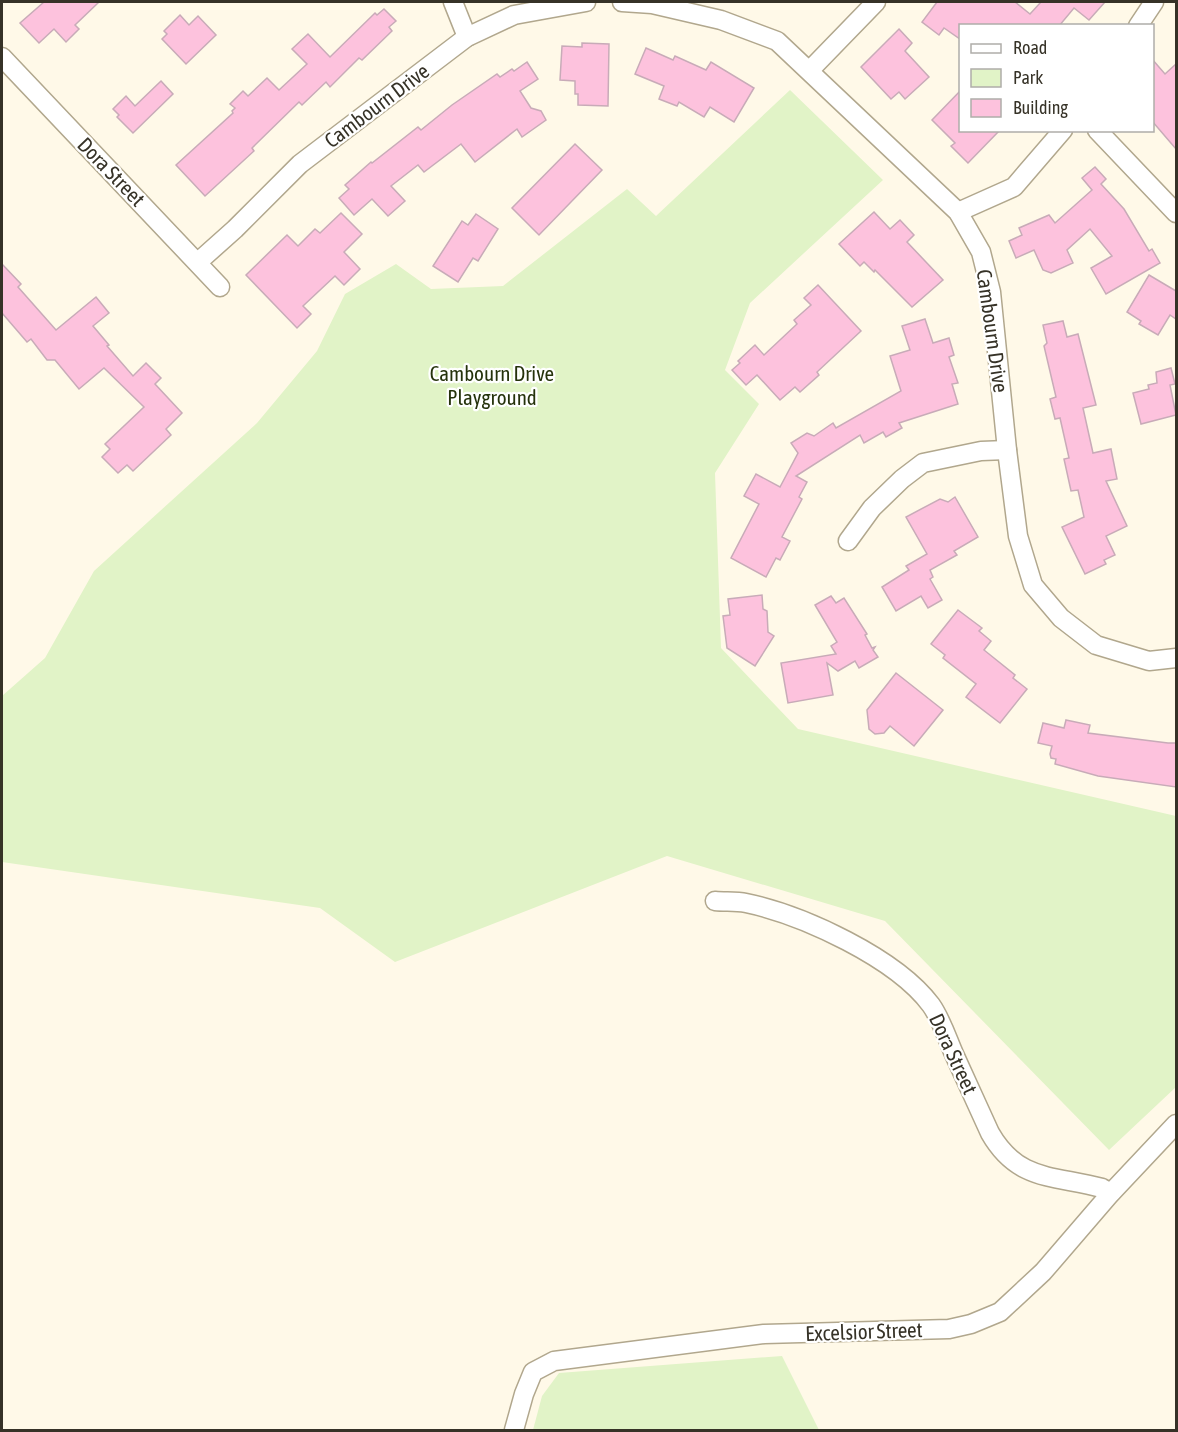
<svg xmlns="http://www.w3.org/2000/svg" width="1178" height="1432" viewBox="0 0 1178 1432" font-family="'Asap Condensed',sans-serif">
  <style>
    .green { fill: #e1f3c7 }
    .building { fill: #fdc2dd; stroke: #c8abb8; stroke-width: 1.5 }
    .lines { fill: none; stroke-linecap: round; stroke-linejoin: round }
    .street-casing { stroke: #b1a78d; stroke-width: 21 }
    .street { stroke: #fff; stroke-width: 18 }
    .labels { text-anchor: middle; stroke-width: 4.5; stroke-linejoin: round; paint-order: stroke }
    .street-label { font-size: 21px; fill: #363227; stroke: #fff }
    .park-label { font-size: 21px; fill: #25320b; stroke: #fff }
  </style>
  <rect width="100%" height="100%" fill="#fff9e8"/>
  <g class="green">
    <path d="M790 90 883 180 750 303 725 370 759 404 715 473 721 648 798 729 1176 816V1087L1109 1150 885 921 667 856 395 962 320 908 2 862V696L45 658 94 571 257 423 317 351 345 294 396 264 431 289 503 286 627 189 656 216Z"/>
    <path d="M782 1356 819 1430H533L542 1396 559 1373Z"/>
  </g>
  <g class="building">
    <path d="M44 2H99L75 25 79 29 66 42 54 29 39 43 20 23Z"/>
    <path d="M937 2H1015L1030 14 1041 2H1105L1089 20 1074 8 1059 26H960V39L944 28 939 35 922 22Z"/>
    <path d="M384 9 396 21 389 27 392 31 362 60 359 58 330 87 326 82 302 105 299 102 252 148 254 151 205 196 176 165 233 113 232 111 235 108 230 104 243 91 248 96 267 78 279 90 307 64 292 49 308 34 330 57 375 13 377 15Z"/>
    <path d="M180 15 189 25 198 16 216 35 186 64 162 39 167 34 164 31Z"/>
    <path d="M899 29 912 43 905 51 929 77 905 99 899 92 891 99 861 67Z"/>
    <path d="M582 43 609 44 608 106 578 105V94H575V81L560 80 562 46 582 47Z"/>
    <path d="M646 48 673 60 675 56 706 70 711 62 754 88 734 122 710 107 704 117 679 102 677 106 659 99 664 86 635 74Z"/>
    <path d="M1152 59 1165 74 1176 64V149L1152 121Z"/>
    <path d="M527 62 538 79 520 91 531 108 541 111 546 120 522 137 517 129 475 162 461 144 424 172 418 165 391 186 405 201 388 216 372 199 354 215 339 198 349 189 345 185 371 162 372 163 418 127 421 130 452 105 497 74 500 77 512 69 514 71Z"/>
    <path d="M161 81 173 94 133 133 117 117 119 115 113 109 126 96 135 106Z"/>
    <path d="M960 91V130H1000L968 163 951 146 955 143 932 120Z"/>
    <path d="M575 144 602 170 539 235 512 208Z"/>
    <path d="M1095 167 1106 179 1101 184 1124 209 1149 251 1152 249 1160 263 1106 294 1091 268 1112 256 1090 229 1067 250 1073 263 1051 273 1043 270 1034 250 1016 258 1009 241 1022 235 1019 228 1049 215 1055 223 1092 190 1082 178Z"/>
    <path d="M874 212 890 229 900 220 914 235 907 242 943 280 912 307 875 270 874 272 864 262 860 266 839 244Z"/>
    <path d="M341 213 362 234 344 252 360 269 344 285 335 276 303 306 311 314 297 328 246 275 287 235 298 246 315 229 320 233Z"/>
    <path d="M476 214 498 229 478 261 473 258 458 282 433 266 462 221 468 225Z"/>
    <path d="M2 264 21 284 18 287 56 330 96 297 109 313 93 326 109 345 107 346 133 376 146 363 161 378 155 384 182 413 166 429 171 435 133 471 127 465 118 473 102 457 110 449 105 444 144 407 104 368 79 389 55 360H47L31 339 27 342 2 313Z"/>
    <path d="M1149 275 1176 291V319L1170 315 1158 335 1139 324 1141 321 1127 312Z"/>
    <path d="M818 285 861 331 817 372 819 375 800 392 795 387 780 400 757 375 746 385 732 370 740 363 738 361 755 345 764 355 797 324 794 320 811 305 804 298Z"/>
    <path d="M925 319 933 343 949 338 954 355 949 357 958 383 952 384 958 404 899 423 902 428 886 437 883 432 864 443 860 435 796 476 807 482 799 497 802 499 782 537 790 541 780 560 776 558 766 577 731 558 759 504 744 496 756 474 780 487 798 453 791 443 807 433 814 436 833 423 836 428 901 391 890 356 910 350 902 326Z"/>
    <path d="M1063 321 1067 337 1078 334 1096 405 1083 408 1093 453 1111 449 1117 479 1106 481 1127 526 1106 536 1115 555 1104 560 1106 564 1085 574 1062 527 1084 517 1078 490 1071 491 1064 459 1069 458 1060 418 1055 419 1050 399 1056 397 1044 346 1047 343 1043 325Z"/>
    <path d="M1171 368 1175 384 1170 385 1176 415 1141 424 1133 393 1149 389 1148 385 1157 383 1156 372Z"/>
    <path d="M955 497 978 537 954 551 957 555 930 570 933 577 930 579 942 600 928 608 921 596 896 611 882 587 909 570 906 566 927 554 906 517 940 499 948 502Z"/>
    <path d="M762 595 763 609 767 611 768 632 774 636 755 666 727 648 723 616 730 615 728 599Z"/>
    <path d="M831 596 836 603 844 598 867 634 865 635 872 648 875 647 873 650 878 657 859 668 855 661 838 671 827 663 833 695 788 703 781 663 836 654 831 646 837 642 815 605Z"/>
    <path d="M958 610 982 628 979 631 991 641 984 650 1015 675 1013 678 1027 689 1000 723 966 697 976 684 943 658 945 655 931 644Z"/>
    <path d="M896 673 943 710 914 746 890 726 884 733 875 734 869 729 867 710Z"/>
    <path d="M1066 720 1090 725 1088 733 1168 743H1176V787L1098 776 1055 764 1056 759 1051 758 1050 754 1052 746 1038 743 1043 723 1064 728Z"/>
  </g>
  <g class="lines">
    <defs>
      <g id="street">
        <path d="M453 2 467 37"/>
        <path d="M622 2 652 4 721 20 777 41 958 212 981 252 991 292 1007 450 1018 536 1033 585 1061 618 1096 645 1149 661 1176 658"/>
        <path d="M1138 26 1154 2"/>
        <path d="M2 57 220 287"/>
        <path d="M810 70 876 2"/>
        <path d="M1097 130 1176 213"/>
        <path d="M958 212 1014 187 1063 130"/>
        <path d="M198 262 235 229 300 164 467 37 514 15 586 2"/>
        <path d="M848 541 872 508 902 479 923 463 981 451 1007 450"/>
        <path d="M715 901C725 902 736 901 746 903 803 915 896 958 931 1005 941 1019 947 1038 954 1054 966 1080 978 1107 990 1133 1018 1182 1054 1175 1102 1188L1111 1193"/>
        <path d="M514 1430 524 1394 533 1372 554 1361 764 1334 949 1329 971 1324 1000 1312 1043 1272 1111 1193 1176 1124"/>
      </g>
    </defs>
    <use href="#street" class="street-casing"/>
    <use href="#street" class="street"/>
  </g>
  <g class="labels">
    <g class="street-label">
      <text transform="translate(377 106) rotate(-37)" y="7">Cambourn Drive</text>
      <text transform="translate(111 172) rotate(46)" y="7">Dora Street</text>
      <text transform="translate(992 331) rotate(82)" y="7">Cambourn Drive</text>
      <text transform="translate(953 1054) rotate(65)" y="7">Dora Street</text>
      <text transform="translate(864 1332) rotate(-2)" y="7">Excelsior Street</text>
    </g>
    <g class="park-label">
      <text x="492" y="381">Cambourn Drive<tspan x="492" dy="24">Playground</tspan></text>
    </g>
  </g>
  <rect width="1178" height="1432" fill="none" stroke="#363227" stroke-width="6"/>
  <rect x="959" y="24" width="195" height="108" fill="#ffffff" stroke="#afada9" stroke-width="1.5"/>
  <rect x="971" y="44" width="30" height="9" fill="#ffffff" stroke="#afada9" stroke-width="1.5"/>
  <text x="1013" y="54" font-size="18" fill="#363227">Road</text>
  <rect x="971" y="69" width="30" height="18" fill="#e1f3c7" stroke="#afada9" stroke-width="1.5"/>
  <text x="1013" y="84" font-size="18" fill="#363227">Park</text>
  <rect x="971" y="99" width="30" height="18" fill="#fdc2dd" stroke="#afada9" stroke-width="1.5"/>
  <text x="1013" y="114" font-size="18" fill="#363227">Building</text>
</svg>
